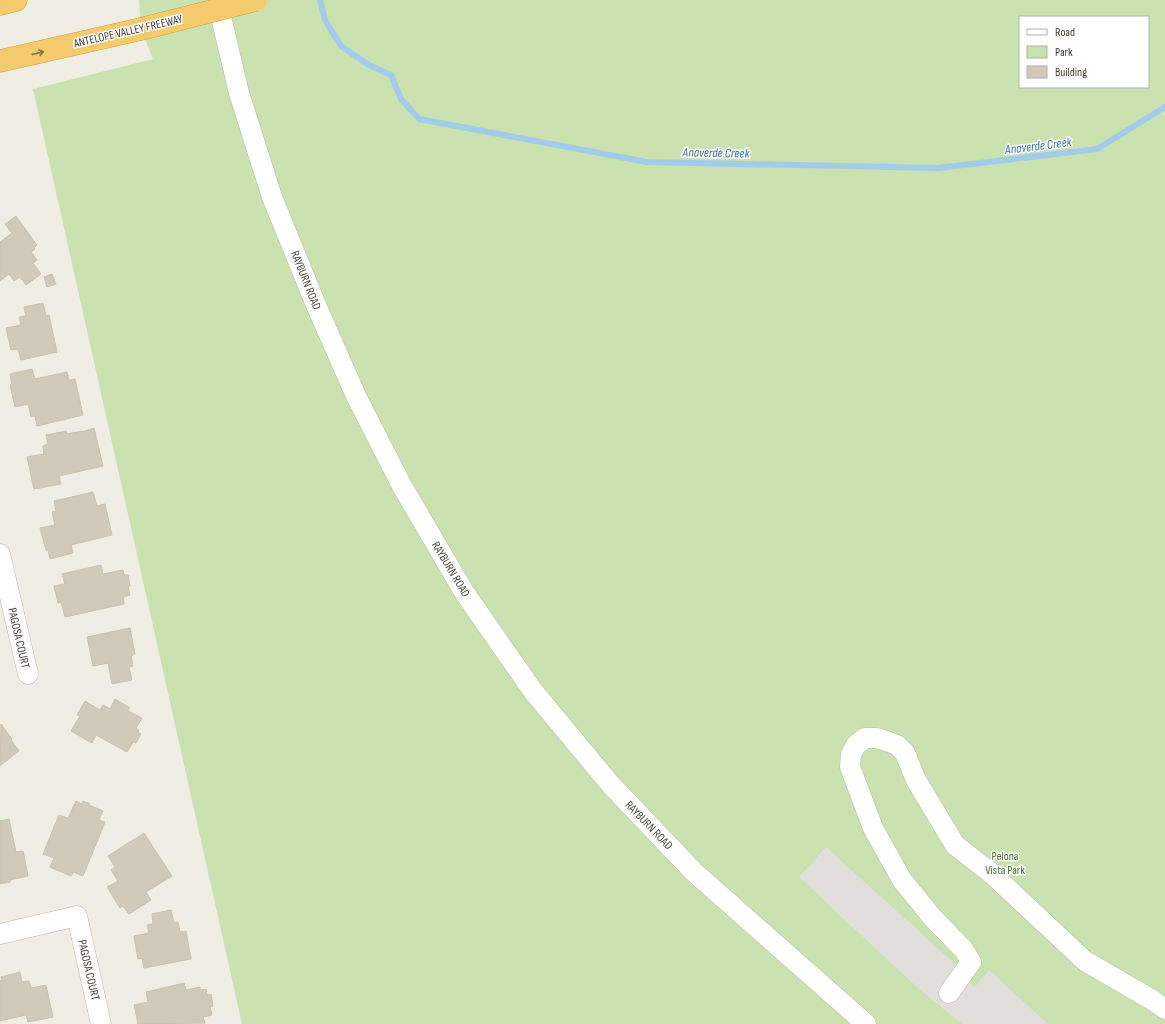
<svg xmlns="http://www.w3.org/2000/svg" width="1165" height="1024" viewBox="0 0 1165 1024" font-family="'Sofia Sans Condensed',sans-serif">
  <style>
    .green { fill: #c9e2af; fill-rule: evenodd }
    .parking { fill: #e1dfdc }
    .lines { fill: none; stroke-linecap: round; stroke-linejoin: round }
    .stream { stroke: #a3cbea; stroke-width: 6 }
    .building { fill: #d1c9ba; stroke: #cbc1ae }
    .minor-casing { stroke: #beb8aa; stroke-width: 21 }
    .highway-casing { stroke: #d1a03d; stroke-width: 23 }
    .minor { stroke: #fff; stroke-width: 20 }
    .highway { stroke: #f3cb6c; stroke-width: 22 }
    .highway-bridge-casing { stroke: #d1a03d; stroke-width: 23; stroke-linecap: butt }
    .highway-bridge { stroke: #f3cb6c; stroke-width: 22 }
    .oneway { stroke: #89764a }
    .labels { text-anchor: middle; stroke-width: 3; stroke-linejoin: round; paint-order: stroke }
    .street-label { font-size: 12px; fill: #423d34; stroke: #fff }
    .park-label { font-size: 12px; fill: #436f2c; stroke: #fff }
    .water-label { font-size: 13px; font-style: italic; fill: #3672a5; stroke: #fff }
  </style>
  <rect width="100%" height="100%" fill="#f0ede4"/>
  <path class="green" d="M139 0H1165V1024H242L33 89 153 59 141 29ZM1020 17H1148V87H1020Z"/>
  <path class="parking" d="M826 847 954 963 974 988 989 970 1048 1024H962L919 989 799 877Z"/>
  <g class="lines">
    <path class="stream" d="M320 0 325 20 341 46 369 65 391 75 401 99 419 119 647 162 938 168 1097 149 1165 107"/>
  </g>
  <g class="building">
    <path d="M16 216 37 245 34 248 35 249 31 252 37 260 33 263 41 274 26 285 20 277 14 281 9 274 0 281V242L12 233 5 224Z"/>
    <path d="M52 274 56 284 47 287 44 277Z"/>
    <path d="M43 303 46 316 49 315 57 352 21 360 18 349 11 350 6 328 21 325 19 317 26 316 24 307Z"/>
    <path d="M32 369 35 379 67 372 69 380 75 379 83 415 37 426 35 416 31 417 28 404 15 407 10 385 12 384 10 374Z"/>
    <path d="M94 428 103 466 59 476 61 484 34 489 27 457 44 454 43 446 48 444 46 435 66 431 67 434 82 431V432Z"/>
    <path d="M93 492 97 506 105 504 112 535 71 545 73 553 50 559 48 550H46L40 528 55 525 52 512 56 511 54 501Z"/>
    <path d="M101 565 103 574 123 570 124 575H128L130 586H128L130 595 123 597 124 604 65 617 61 602 58 603 54 586 65 584 62 574Z"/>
    <path d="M130 628 135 654 131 656 133 666 129 667 132 680 112 684 108 663 93 666 87 637Z"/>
    <path d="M115 699 130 708 128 711 142 718 136 728 139 730 138 732 141 734 136 743 133 742 127 752 96 735 92 743 71 731 80 716 77 715 85 701 100 710 103 705 110 709Z"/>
    <path d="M1 724 12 739 11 740 19 751 0 766Z"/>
    <path d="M76 801 82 804 83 801 90 804 89 805 103 811 99 820 105 822 83 876 73 872 71 876 50 867 54 858 43 854 59 815 68 818Z"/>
    <path d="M9 819 16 852 23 851 28 876 10 880V882L0 884V821Z"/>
    <path d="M144 833 172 876 146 892 151 900 129 914 123 906 120 908 107 887 118 881 111 870 115 867 108 856Z"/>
    <path d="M171 910 174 923 178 922 180 932 186 931 191 959 144 968 142 958 138 959 134 936 149 933 147 925 153 924 152 914Z"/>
    <path d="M20 972 22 982 29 981 31 988 46 985 53 1017 28 1022 26 1015 0 1021V981L2 980 1 977Z"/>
    <path d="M184 983 186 990 200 987V990L206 989 207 995 211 994 213 1006 210 1007 212 1015 203 1017 205 1023 138 1024 134 1005 148 1002 146 992Z"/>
  </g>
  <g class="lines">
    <defs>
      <g id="minor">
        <path d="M217 0 239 93 272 197 316 305 356 396 402 486 464 592 533 691 611 785 694 872 866 1024"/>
        <path d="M0 554 28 674"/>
        <path d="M0 934 77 916 101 1024"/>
        <path d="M949 993 971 962 964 950 932 917 902 880 873 828 850 767 851 754 856 745 865 738H877L889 742 897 745 905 753 916 780 955 845 991 873 1085 961 1154 1001 1165 1009"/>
      </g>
      <g id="highway">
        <path d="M0 4 16 0"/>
        <path d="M0 61 141 29"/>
      </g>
    </defs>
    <use href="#minor" class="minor-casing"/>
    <use href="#highway" class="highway-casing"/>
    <use href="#minor" class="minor"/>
    <use href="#highway" class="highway"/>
    <defs>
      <path id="highway-bridge" d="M141 29 256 0"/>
    </defs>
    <use href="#highway-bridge" class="highway-bridge-casing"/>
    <use href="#highway-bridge" class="highway-bridge"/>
  </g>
  <defs><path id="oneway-shaft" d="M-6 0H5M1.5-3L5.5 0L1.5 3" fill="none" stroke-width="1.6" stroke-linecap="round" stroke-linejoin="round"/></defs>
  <use class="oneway" href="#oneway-shaft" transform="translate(38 53) rotate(-13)"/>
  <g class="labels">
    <g class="street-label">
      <text transform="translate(128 31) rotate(-13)" y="4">ANTELOPE VALLEY FREEWAY</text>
      <text transform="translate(306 280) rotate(68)" y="4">RAYBURN ROAD</text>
      <text transform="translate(451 569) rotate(59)" y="4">RAYBURN ROAD</text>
      <text transform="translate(19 638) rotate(77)" y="4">PAGOSA COURT</text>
      <text transform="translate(649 825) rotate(46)" y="4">RAYBURN ROAD</text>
      <text transform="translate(89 970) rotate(77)" y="4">PAGOSA COURT</text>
    </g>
    <g class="park-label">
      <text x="1005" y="860">Pelona<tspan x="1005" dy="14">Vista Park</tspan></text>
    </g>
    <g class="water-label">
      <text transform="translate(1038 145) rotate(-7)" y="5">Anaverde Creek</text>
      <text transform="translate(716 152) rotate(1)" y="5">Anaverde Creek</text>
    </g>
  </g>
  <rect x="1019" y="16" width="130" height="72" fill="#ffffff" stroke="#b3b1ae"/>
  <rect x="1027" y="29" width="20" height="6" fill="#ffffff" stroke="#b3b1ae"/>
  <text x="1055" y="36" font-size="12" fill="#423d34">Road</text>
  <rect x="1027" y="46" width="20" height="12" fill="#c9e2af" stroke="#b3b1ae"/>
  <text x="1055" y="56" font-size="12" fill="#423d34">Park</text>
  <rect x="1027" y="66" width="20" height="12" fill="#d1c9ba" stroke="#b3b1ae"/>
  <text x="1055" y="76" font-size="12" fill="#423d34">Building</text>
</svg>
